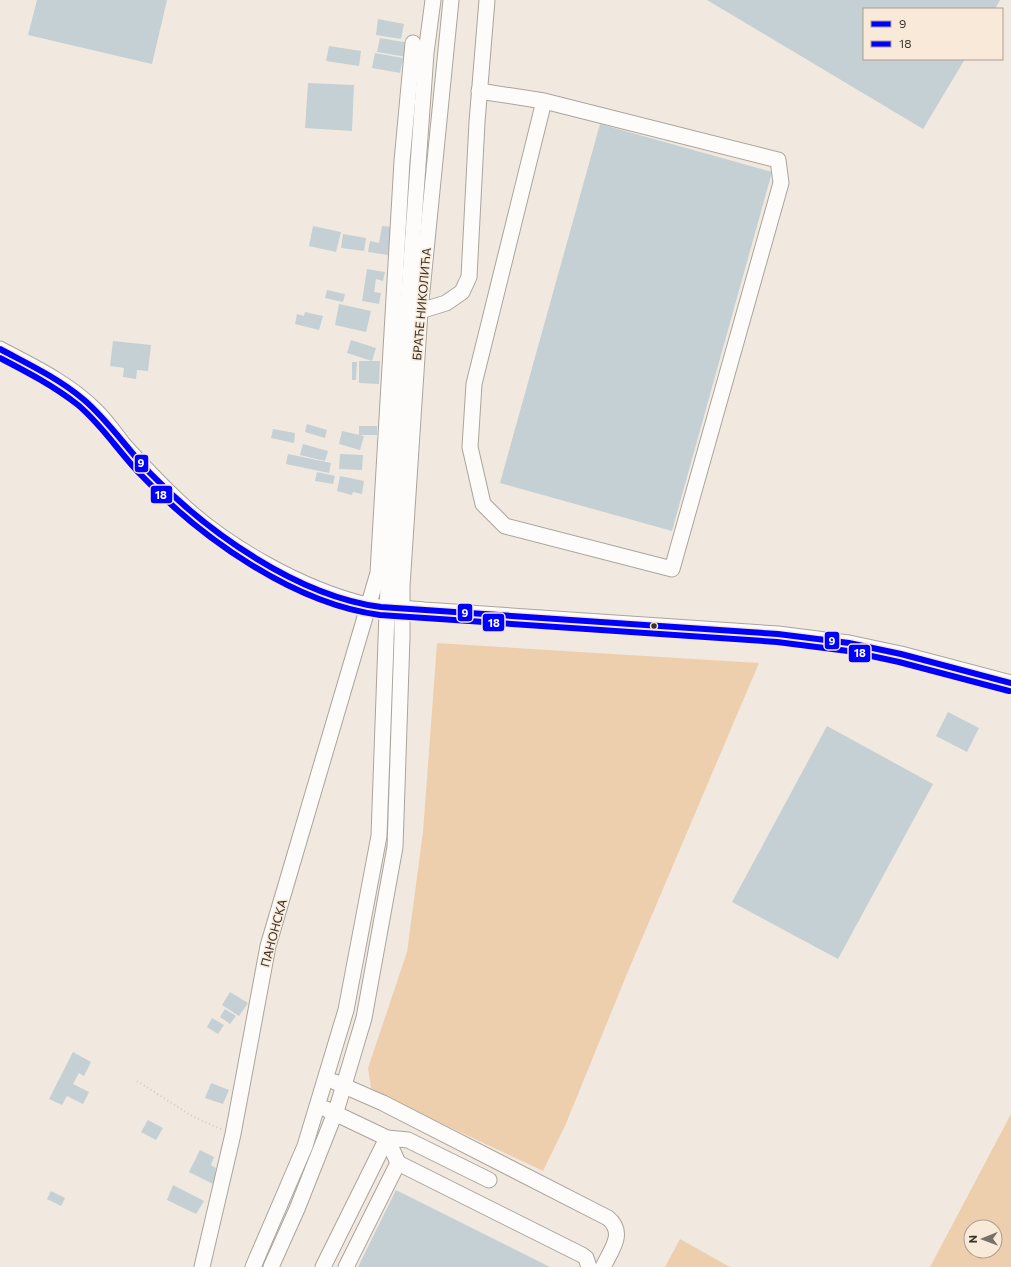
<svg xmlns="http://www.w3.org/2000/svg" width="1011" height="1267" viewBox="0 0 1011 1267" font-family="Commissioner,sans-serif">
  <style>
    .green { fill: #edcfae; fill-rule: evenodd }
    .building { fill: #c4d0d3 }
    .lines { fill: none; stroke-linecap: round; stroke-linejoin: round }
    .minor-casing { stroke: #aba49d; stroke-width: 17 }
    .path { stroke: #cdcac6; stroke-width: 2; stroke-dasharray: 1 3; stroke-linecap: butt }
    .minor { stroke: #fdfcfa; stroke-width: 15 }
    .bus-1-casing { stroke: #f9e9d8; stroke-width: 9 }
    .bus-2-casing { stroke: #f9e9d8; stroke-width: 9 }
    .bus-1 { stroke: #00f; stroke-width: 6 }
    .bus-2 { stroke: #00f; stroke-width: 6 }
    .bus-dot { fill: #37312a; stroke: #f9e9d8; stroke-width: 1.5 }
    .labels { text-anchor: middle; stroke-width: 3; stroke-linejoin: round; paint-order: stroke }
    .street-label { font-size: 12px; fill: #37312a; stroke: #f9e9d8 }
    .line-badge { stroke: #f9e9d8; stroke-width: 1.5 }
    .badge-label { font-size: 11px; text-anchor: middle; font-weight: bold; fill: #fff }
  </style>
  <rect width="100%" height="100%" fill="#f1e9e0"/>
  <g class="green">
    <path d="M437 643 759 663 629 969 565 1126 543 1171 386 1097 371 1088 368 1068 407 952 423 832Z"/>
    <path d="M1011 1114V1267H930ZM971 1227H995V1251H971Z"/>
    <path d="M680 1239 730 1267H665Z"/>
  </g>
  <g class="building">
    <path d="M37 0H167L152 64 28 35Z"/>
    <path d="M707 0H1000L995 9H864V59H965L923 129Z"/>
    <path d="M378 19 404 24 401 39 376 35Z"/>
    <path d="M380 38 409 43 407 57 377 52Z"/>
    <path d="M329 46 361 51 359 66 326 61Z"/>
    <path d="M375 53 403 58 400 73 372 68Z"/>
    <path d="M308 83 354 85 352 131 305 128Z"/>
    <path d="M600 124 772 172 672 531 500 483Z"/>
    <path d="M313 226 341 232 336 252 309 246Z"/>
    <path d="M382 226 393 227 388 255 368 252 370 241 379 243Z"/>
    <path d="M343 234 366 238 364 251 341 248Z"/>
    <path d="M367 269 385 272 383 281 376 279 374 292 381 293 379 304 362 301Z"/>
    <path d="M327 290 345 294 343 302 325 298Z"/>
    <path d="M339 304 371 311 366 332 335 325Z"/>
    <path d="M305 312 323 316 319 330 295 324 297 314 304 316Z"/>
    <path d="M351 340 376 348 372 361 347 353Z"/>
    <path d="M113 341 151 345 148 371 137 370 136 379 123 377 124 368 110 366Z"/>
    <path d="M359 361H380L379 384 359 383Z"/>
    <path d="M352 362H357L356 380H352Z"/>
    <path d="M307 424 327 430 325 438 305 432Z"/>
    <rect x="359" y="426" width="18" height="9"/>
    <path d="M273 429 295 433 294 443 271 438Z"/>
    <path d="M342 431 364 436 360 450 339 444Z"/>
    <path d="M303 444 328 451 325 461 300 455Z"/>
    <path d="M288 454 331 463 329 473 286 464Z"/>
    <path d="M340 454 363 455 362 470 339 469Z"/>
    <path d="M317 472 335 476 333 484 315 481Z"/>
    <path d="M340 476 364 481 362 494 353 492 352 495 337 491Z"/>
    <path d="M948 712 979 728 967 752 936 736Z"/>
    <path d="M827 726 933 784 838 959 732 902Z"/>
    <path d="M230 992 248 1003 239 1016 222 1005Z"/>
    <path d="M225 1009 236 1016 230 1024 220 1017Z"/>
    <path d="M212 1018 224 1025 218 1034 207 1027Z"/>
    <path d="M73 1052 91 1062 84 1076 79 1073 73 1084 89 1092 83 1104 67 1096 62 1105 49 1099Z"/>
    <path d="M211 1083 229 1090 223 1104 205 1098Z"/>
    <path d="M148 1120 163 1128 156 1140 141 1132Z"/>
    <path d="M200 1150 214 1157 211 1165 216 1168 215 1173 220 1175 217 1186 189 1172Z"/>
    <path d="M173 1185 204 1201 196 1214 167 1200Z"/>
    <path d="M396 1190 550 1267H358Z"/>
    <path d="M51 1191 65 1198 61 1206 47 1199Z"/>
  </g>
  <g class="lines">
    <defs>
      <g id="minor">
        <path d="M479 91 544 101 474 384 470 447 483 504 505 526 672 569 781 183 778 160 544 101"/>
        <path d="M420 311 446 303 462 292 469 277 477 122 487 0"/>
        <path d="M0 349C32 366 68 383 94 409 105 419 114 432 123 444 140 463 159 483 178 501 225 546 303 590 367 605 385 609 405 608 424 610L778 634 849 643 901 654 1011 683"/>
        <path d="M335 1082 383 1103 608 1218C626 1233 611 1250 603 1267"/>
        <path d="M326 1109 387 1138 398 1163 346 1267"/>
        <path d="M398 1163 582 1255 586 1258 589 1267"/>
        <path d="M202 1267 233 1134 268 946 378 573 402 161 413 43"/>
        <path d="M253 1267 305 1146 346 1010 379 836 388 585 426 53 433 0"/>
        <path d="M271 1267 297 1209 337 1108 344 1085 364 1018 395 847 402 637V586L420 311 451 0"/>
        <path d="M323 1267 387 1138 408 1140 489 1180"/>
      </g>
    </defs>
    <use href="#minor" class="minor-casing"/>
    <path class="path" d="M137 1081 192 1116 221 1129"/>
    <use href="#minor" class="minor"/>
    <defs>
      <path id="bus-1" d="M0 349C28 364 58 378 83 399 108 420 127 449 150 473 207 532 297 596 381 607L778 634 849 643 901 654 1011 683"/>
      <path id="bus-2" d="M0 358C27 372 54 386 78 405 103 426 120 454 143 477 201 538 294 604 380 615L777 642 848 651 899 662 1009 691"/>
    </defs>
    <use href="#bus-1" class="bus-1-casing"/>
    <use href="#bus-2" class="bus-2-casing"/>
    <use href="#bus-1" class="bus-1"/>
    <use href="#bus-2" class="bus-2"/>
  </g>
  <circle class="bus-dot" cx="654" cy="626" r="3.5"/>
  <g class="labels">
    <g class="street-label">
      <text transform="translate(422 304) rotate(-85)" y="4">БРАЋЕ НИКОЛИЋА</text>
      <text transform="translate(274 933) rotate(-75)" y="4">ПАНОНСКА</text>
    </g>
  </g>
  <g class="line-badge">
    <rect x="134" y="454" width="15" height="19" rx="4" fill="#00f"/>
    <rect x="150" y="485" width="23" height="19" rx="4" fill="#00f"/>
    <rect x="457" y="603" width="16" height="19" rx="4" fill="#00f"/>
    <rect x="482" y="613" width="23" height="19" rx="4" fill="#00f"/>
    <rect x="824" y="631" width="16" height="19" rx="4" fill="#00f"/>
    <rect x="848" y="644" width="23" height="19" rx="4" fill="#00f"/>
  </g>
  <g class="badge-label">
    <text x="141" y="467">9</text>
    <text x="161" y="499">18</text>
    <text x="465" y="617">9</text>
    <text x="494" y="627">18</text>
    <text x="832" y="645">9</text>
    <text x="860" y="657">18</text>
  </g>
  <rect x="863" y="8" width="140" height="52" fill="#f9e9d8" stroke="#ab9f92"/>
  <rect x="871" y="21" width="20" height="6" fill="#0000ff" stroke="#ab9f92"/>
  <text x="899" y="28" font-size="12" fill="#37312a">9</text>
  <rect x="871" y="41" width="20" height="6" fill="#0000ff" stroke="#ab9f92"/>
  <text x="899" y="48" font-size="12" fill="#37312a">18</text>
  <g transform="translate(983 1239) rotate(269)"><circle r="19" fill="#f9e9d8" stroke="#ab9f92"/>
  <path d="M0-3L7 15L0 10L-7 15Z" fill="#78716a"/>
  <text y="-6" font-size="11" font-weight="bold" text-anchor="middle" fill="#37312a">N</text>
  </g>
</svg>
